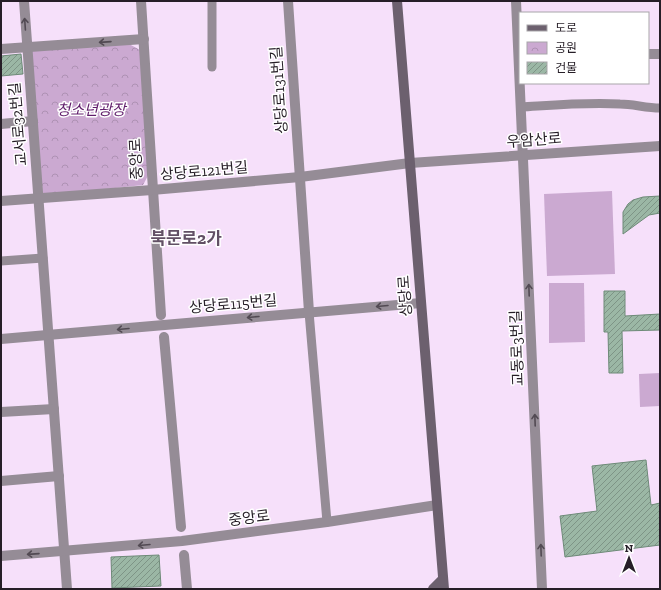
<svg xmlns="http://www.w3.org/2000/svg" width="661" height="590" viewBox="0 0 661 590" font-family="'Zilla Slab','Noto Sans KR',serif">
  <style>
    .park { fill: url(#park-crowns) }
    .garden { fill: #cba9d1 }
    .building { fill: url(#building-hatch); stroke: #6e8a78 }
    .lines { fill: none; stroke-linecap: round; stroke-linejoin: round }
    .service { stroke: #958c96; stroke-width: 9 }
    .pedestrian { stroke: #958c96; stroke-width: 10 }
    .minor { stroke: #958c96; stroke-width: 10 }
    .secondary { stroke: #6c606e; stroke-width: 10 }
    .oneway { stroke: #524a53 }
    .labels { text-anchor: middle; stroke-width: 3; stroke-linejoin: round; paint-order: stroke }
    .street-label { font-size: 15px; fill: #261e27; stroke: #fff }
    .park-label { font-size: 15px; font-style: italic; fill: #601d6b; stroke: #fff }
    .quarter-label { font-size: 17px; font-weight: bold; fill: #625065; stroke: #fff }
  </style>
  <defs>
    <pattern id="park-crowns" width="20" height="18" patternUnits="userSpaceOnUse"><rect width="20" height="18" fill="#cba9d1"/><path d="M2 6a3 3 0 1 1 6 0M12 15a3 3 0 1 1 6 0" fill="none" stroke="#ae91b3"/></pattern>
    <pattern id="building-hatch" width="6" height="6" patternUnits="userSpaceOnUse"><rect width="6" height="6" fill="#9bb7a5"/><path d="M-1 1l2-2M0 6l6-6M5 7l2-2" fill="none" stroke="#7e9486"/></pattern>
  </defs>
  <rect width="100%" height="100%" fill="#f6e0fa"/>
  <path class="park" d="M129 44 142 51 151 170 143 185 42 196 31 50Z"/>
  <g class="garden">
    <path d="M612 191 615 274 547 276 544 194Z"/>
    <path d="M549 283H584L585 342 549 343Z"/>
    <path d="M660 373V406L640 407 639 374Z"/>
  </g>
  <g class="building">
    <path d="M21 54 23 74 1 76V56Z"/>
    <path d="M660 196V213L649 215 623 234V212L628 204 633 200 643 197Z"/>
    <path d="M604 291H625V316L660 314V330L622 331 623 373H609L608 332H604Z"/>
    <path d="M646 460 651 505 660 503V545L565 557 560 516 597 511 592 466Z"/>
    <path d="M159 555 161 586 112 588 111 557Z"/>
  </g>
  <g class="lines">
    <g class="service">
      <path d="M212 1V67"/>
      <path d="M521 107C554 105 587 102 620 104 633 104 646 108 660 108"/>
      <path d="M1 261 43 258"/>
      <path d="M309 312 327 522"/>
    </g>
    <g class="pedestrian">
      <path d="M141 1 161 315"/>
      <path d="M164 337 181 527"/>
      <path d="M184 555 187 589"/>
    </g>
    <g class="minor">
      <path d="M24 1 67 589"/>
      <path d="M288 1 309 312"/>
      <path d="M516 1 542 589"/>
      <path d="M1 49 144 39"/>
      <path d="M648 54H660"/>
      <path d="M1 124 33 121"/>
      <path d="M1 201 152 190 300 177 410 163 660 146"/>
      <path d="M1 339 421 303"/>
      <path d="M1 412 54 409"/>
      <path d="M1 481 59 476"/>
      <path d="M1 556 182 541 327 522 437 505"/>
    </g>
    <g class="secondary">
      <path d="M397 1 444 589"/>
      <path d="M433 589 443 579"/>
    </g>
  </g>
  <defs><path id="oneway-shaft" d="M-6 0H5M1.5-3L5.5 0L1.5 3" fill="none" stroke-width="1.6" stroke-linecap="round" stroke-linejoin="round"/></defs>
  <g class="oneway">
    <use href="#oneway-shaft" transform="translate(25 24) rotate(-94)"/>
    <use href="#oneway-shaft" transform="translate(105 42) rotate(176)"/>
    <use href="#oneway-shaft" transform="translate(529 290) rotate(-92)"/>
    <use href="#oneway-shaft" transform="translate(382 306) rotate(175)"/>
    <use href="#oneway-shaft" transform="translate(253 317) rotate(175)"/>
    <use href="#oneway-shaft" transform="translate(123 329) rotate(175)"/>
    <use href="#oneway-shaft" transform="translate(535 420) rotate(-92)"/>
    <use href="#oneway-shaft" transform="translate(144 545) rotate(175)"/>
    <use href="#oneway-shaft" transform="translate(541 550) rotate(-92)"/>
    <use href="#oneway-shaft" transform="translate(33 554) rotate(176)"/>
  </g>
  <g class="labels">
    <g class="street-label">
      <text transform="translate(279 90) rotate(-94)" y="5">상당로131번길</text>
      <text transform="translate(18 124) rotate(-95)" y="5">교서로32번길</text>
      <text transform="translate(534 140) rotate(-4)" y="5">우암산로</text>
      <text transform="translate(136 159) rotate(-93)" y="5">중앙로</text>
      <text transform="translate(204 171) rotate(-5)" y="5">상당로121번길</text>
      <text transform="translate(405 296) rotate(-94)" y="5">상당로</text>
      <text transform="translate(233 304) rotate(-5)" y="5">상당로115번길</text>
      <text transform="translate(517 348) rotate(-92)" y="5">교동로3번길</text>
      <text transform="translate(249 518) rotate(-7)" y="5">중앙로</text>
    </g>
    <g class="park-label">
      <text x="91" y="115">청소년광장</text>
    </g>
    <g class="quarter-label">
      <text x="186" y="244">북문로2가</text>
    </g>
  </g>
  <rect width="661" height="590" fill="none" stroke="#261e27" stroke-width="4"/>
  <rect x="519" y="12" width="130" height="72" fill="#ffffff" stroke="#a8a5a9"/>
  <rect x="527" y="25" width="20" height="6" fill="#6c606e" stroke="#a8a5a9"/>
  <text x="555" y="32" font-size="12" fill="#261e27">도로</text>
  <rect x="527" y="42" width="20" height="12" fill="url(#park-crowns)" stroke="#a8a5a9"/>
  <text x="555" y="52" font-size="12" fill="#261e27">공원</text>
  <rect x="527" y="62" width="20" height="12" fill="url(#building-hatch)" stroke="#a8a5a9"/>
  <text x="555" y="72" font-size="12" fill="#261e27">건물</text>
  <g transform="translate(629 558)" stroke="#ffffff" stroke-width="3" paint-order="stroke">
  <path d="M0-3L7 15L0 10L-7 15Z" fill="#261e27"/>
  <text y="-6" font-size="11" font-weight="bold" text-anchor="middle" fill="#261e27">N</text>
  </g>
</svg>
